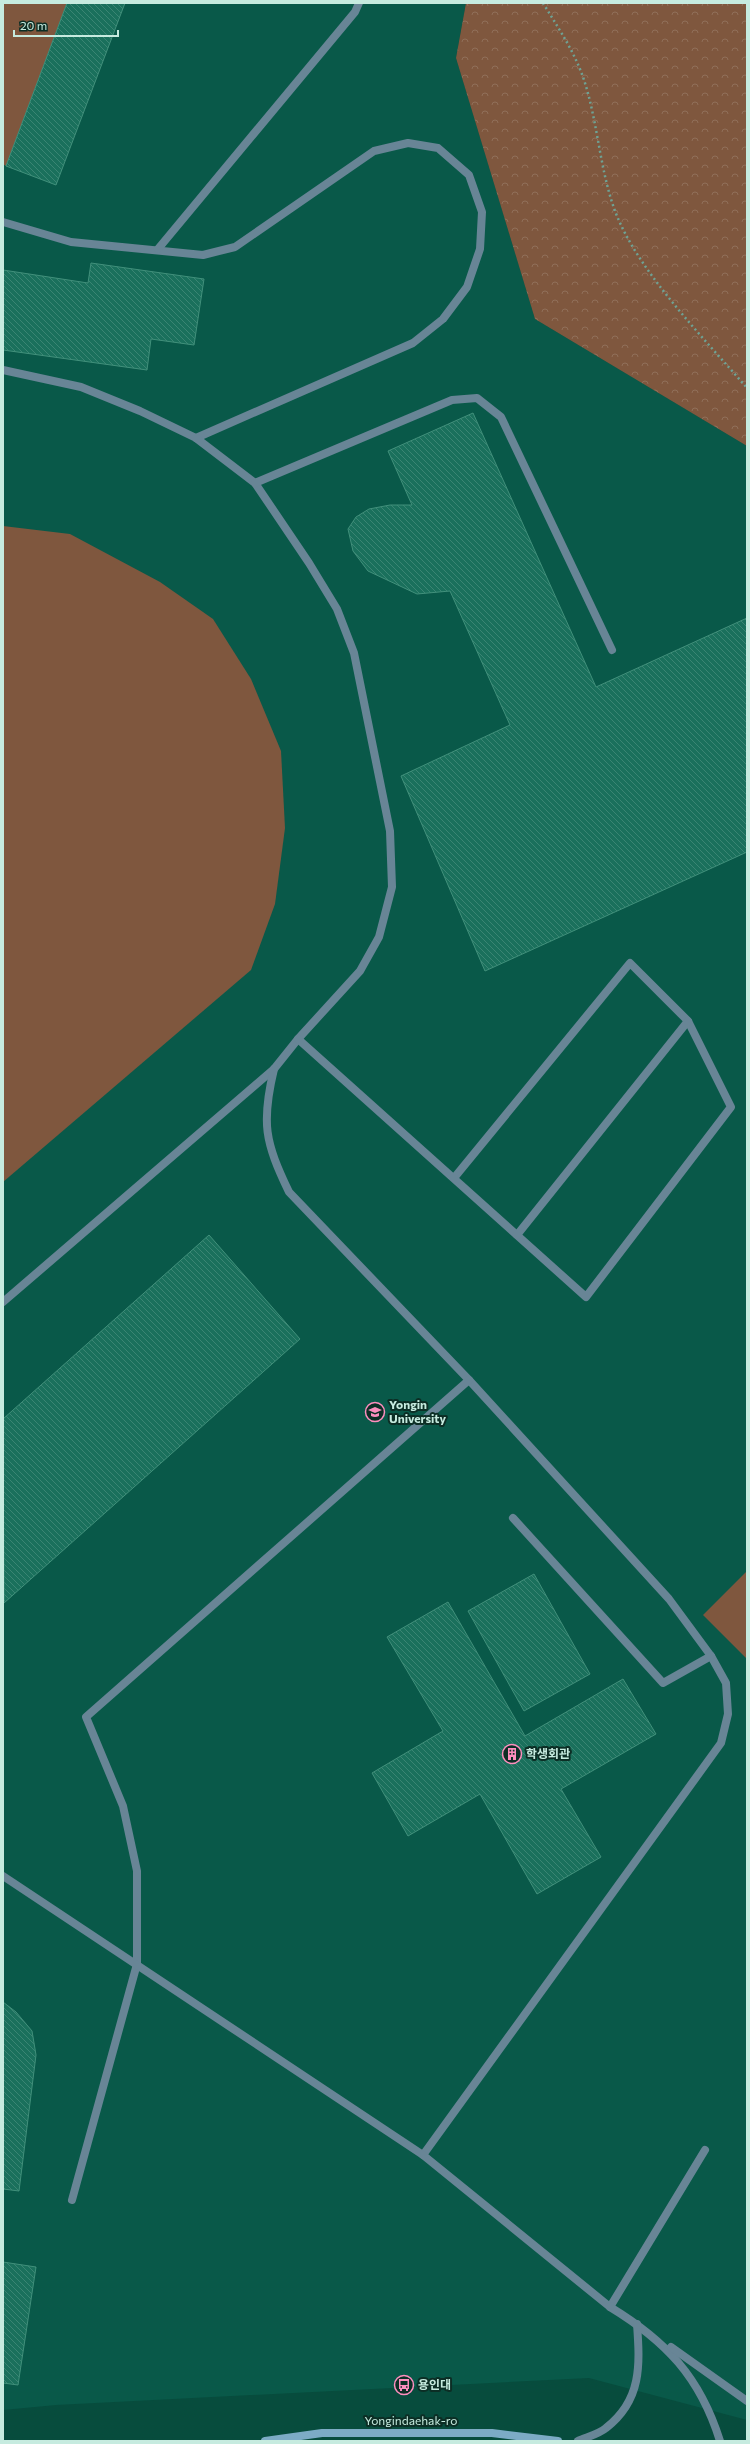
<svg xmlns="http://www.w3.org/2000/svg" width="750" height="2444" viewBox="0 0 750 2444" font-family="Commissioner,'Noto Sans KR',sans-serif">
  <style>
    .built { fill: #095949 }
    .grass { fill: #7f573e }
    .forest { fill: url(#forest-crowns) }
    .building { fill: url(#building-back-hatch); stroke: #41907b }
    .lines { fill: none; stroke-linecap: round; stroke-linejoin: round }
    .path { stroke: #6ea294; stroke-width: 2.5; stroke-dasharray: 2 3; stroke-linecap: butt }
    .service { stroke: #688596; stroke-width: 8 }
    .minor { stroke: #688596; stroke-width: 8 }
    .secondary { stroke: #7cabc5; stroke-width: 8 }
    .labels { text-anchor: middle; stroke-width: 4; stroke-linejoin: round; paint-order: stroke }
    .poi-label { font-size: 12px; font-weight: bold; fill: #c6ebdf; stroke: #0c2e25; text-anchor: start }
    .street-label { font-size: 12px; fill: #c6ebdf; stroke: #0c2e25 }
  </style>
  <defs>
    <pattern id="forest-crowns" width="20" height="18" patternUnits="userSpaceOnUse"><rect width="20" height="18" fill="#7f573e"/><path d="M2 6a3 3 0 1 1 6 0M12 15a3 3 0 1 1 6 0" fill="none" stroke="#906f59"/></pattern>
    <pattern id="building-back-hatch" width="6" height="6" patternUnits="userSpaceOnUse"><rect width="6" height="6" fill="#1a705c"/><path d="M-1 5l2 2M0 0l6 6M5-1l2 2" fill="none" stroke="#3a8573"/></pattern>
  </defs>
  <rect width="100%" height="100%" fill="#074c3d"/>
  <path class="built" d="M3 3H466L456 58 535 319 747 446V2420L589 2378 56 2405 3 2410Z"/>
  <g class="grass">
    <path d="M3 3H67L6 166 3 164Z"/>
    <path d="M3 526 70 534 160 582 213 619 251 679 281 751 285 828 275 904 251 970 3 1182Z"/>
    <path d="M747 1571V1659L703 1615Z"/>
  </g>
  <path class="forest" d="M466 3H747V446L535 319 456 58Z"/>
  <g class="building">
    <path d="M67 3H125L56 185 6 166Z"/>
    <path d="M91 263 204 279 194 345 151 339 147 370 3 350V270L88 283Z"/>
    <path d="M473 413 596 687 747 618V852L485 971 401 776 510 725 450 591 417 594 368 571 353 551 348 529 356 517 369 509 390 505H412L388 451Z"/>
    <path d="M209 1235 300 1339 4 1603 3 1419Z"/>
    <path d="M534 1574 590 1674 524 1711 468 1611Z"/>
    <path d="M448 1602 525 1736 623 1679 656 1734 561 1789 601 1857 537 1894 480 1794 408 1836 372 1773 443 1731 387 1637Z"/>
    <path d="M3 2002 16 2012 32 2031 36 2055 19 2191 3 2189Z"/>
    <path d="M3 2262 36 2267 18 2385 3 2383Z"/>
  </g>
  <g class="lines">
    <path class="path" d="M543 3C559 29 576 54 585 83 598 125 600 170 615 211 638 272 704 338 747 388"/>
    <g class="service">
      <path d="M3 222 71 242 203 255 235 247 374 151 408 143 438 148 469 175 482 212 480 249 467 287 443 319 413 343 196 438"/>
      <path d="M158 249 355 12 359 3"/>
      <path d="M3 370 81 387 140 411 196 438 255 483 309 563 337 609 354 653 390 831 392 887 379 937 360 971 298 1039 274 1069 3 1302"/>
      <path d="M255 483 452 400 477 398 501 417 612 650"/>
      <path d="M298 1039 586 1297 731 1107 688 1021 630 963 454 1178"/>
      <path d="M274 1069C261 1123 265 1142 289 1192L469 1380 669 1599 711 1656 726 1683 728 1714 721 1743 423 2155"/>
      <path d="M517 1235 688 1021"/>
      <path d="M513 1518 663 1683 711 1656"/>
      <path d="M72 2200 137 1964V1871L123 1806 86 1717 469 1380"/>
      <path d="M610 2307 705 2150"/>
    </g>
    <g class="minor">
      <path d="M3 1876 423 2155 610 2307C666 2341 700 2377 720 2441"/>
      <path d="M671 2347 747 2401"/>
      <path d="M578 2441C587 2437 599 2434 606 2428 642 2400 640 2365 637 2324"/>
    </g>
    <path class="secondary" d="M265 2441 322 2433H492L558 2441"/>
  </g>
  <defs>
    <symbol id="university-ring" viewBox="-11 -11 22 22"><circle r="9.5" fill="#0c2e25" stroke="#fd8ebe" stroke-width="1.5"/><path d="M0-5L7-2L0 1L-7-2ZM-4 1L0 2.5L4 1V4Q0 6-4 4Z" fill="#fd8ebe"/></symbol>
    <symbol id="building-ring" viewBox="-11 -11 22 22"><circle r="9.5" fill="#0c2e25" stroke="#fd8ebe" stroke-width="1.5"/><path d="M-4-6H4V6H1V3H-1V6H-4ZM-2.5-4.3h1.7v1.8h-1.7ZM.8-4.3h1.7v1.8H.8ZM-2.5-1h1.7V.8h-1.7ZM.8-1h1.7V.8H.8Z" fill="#fd8ebe"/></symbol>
    <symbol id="bus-ring" viewBox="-11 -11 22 22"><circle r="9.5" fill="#0c2e25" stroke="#fd8ebe" stroke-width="1.5"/><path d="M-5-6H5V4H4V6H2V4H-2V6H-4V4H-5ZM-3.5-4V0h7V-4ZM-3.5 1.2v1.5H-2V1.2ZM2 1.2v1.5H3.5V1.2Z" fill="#fd8ebe"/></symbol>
  </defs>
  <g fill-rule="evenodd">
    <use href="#university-ring" x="364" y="1401" width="22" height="22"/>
    <use href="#building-ring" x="501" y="1743" width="22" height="22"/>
    <use href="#bus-ring" x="393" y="2374" width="22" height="22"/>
  </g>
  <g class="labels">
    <g class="poi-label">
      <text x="389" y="1409">Yongin<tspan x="389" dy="14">University</tspan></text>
      <text x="526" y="1758">학생회관</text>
      <text x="418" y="2389">용인대</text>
    </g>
    <g class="street-label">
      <text x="411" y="2425">Yongindaehak-ro</text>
    </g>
  </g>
  <rect width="750" height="2444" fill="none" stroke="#c6ebdf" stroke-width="8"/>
  <path d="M14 30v6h104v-6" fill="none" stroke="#c6ebdf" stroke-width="2"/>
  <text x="20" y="30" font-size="12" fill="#c6ebdf" stroke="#0c2e25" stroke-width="3" paint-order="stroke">20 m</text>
</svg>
